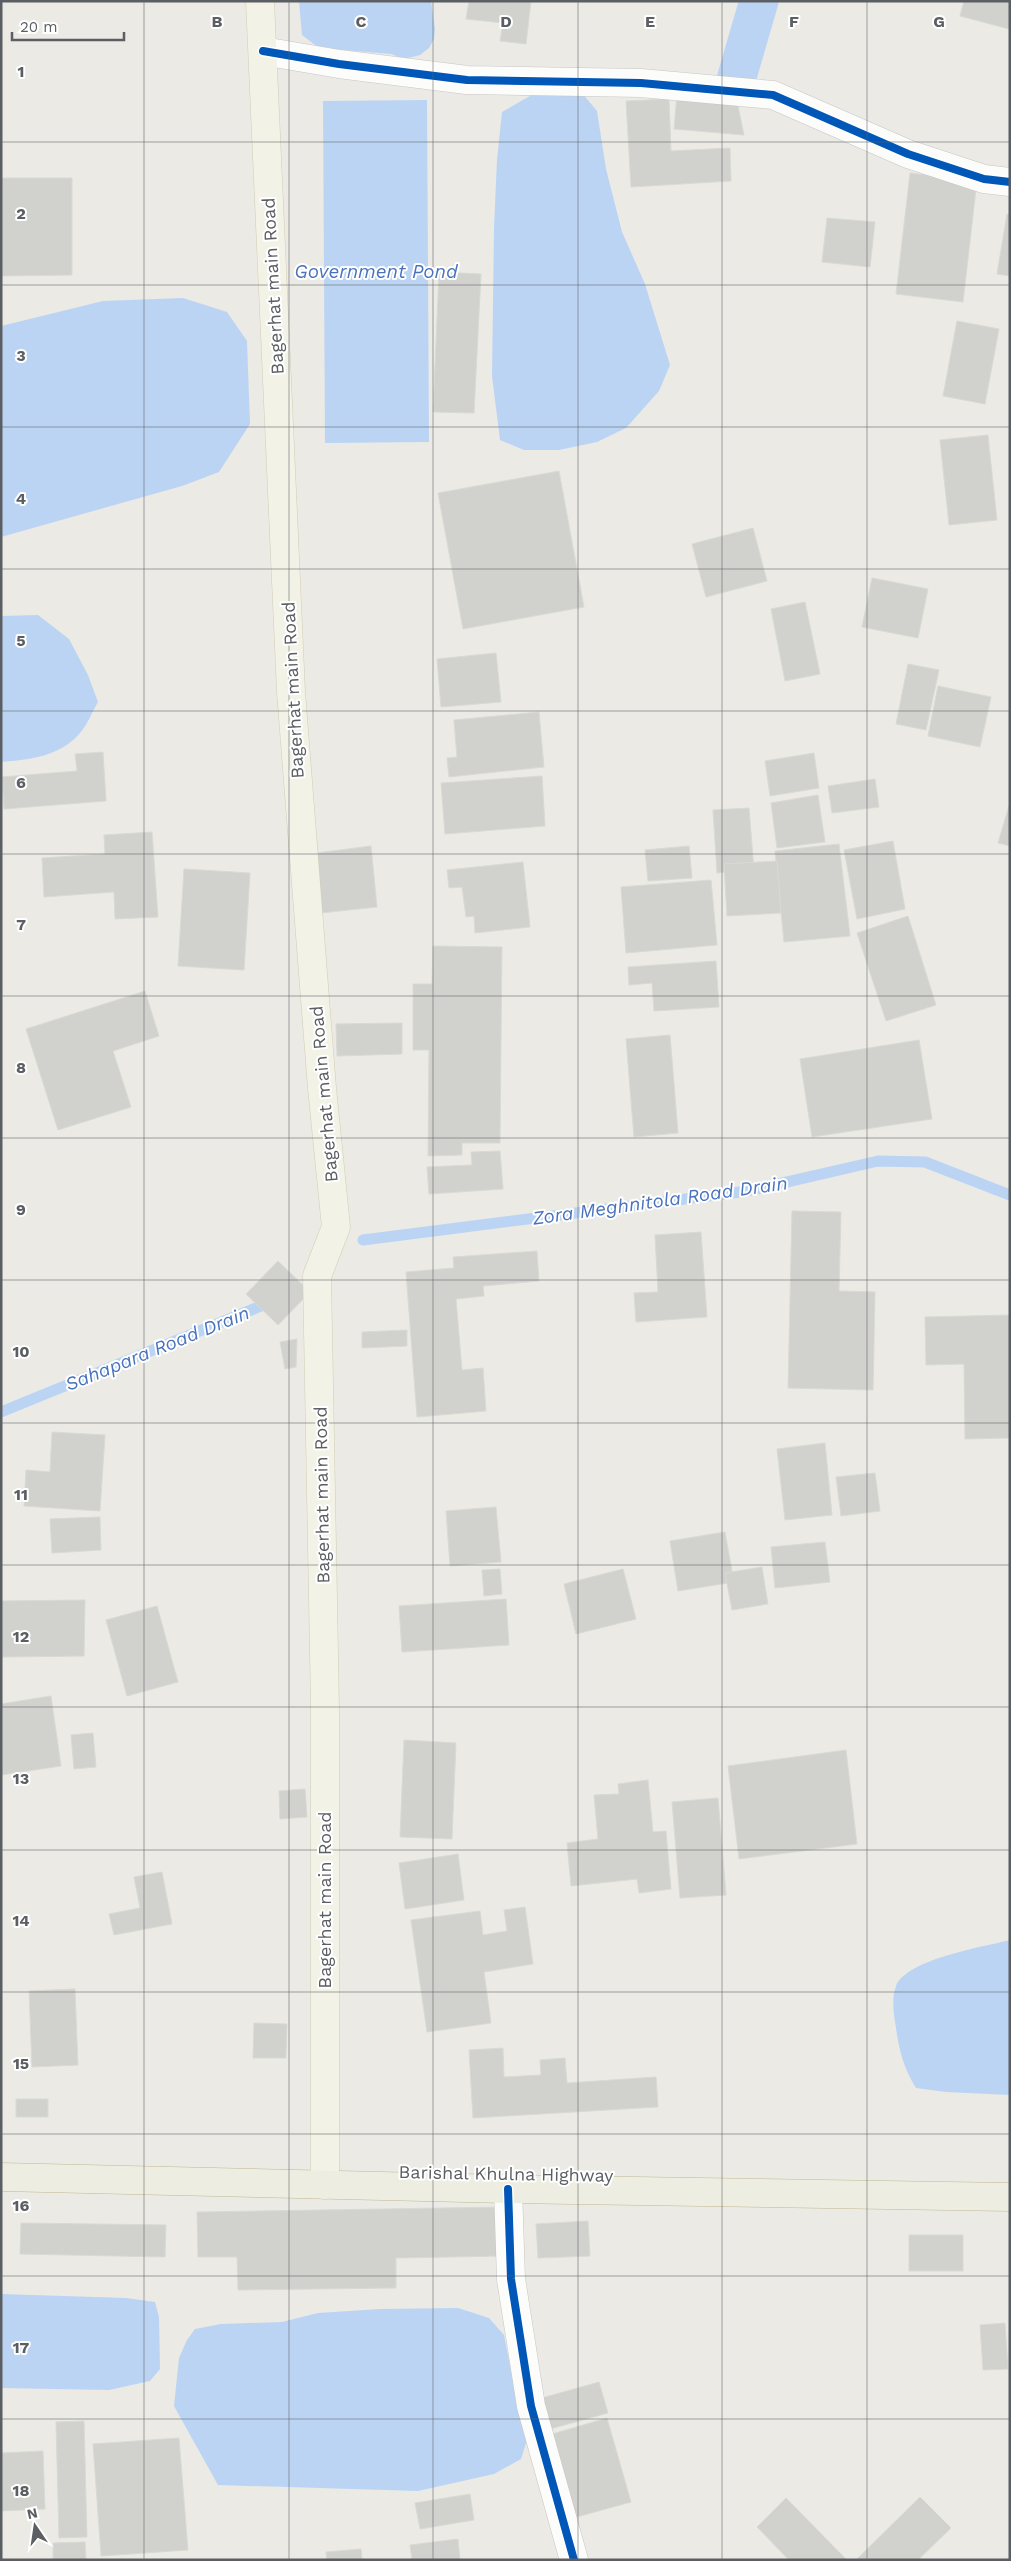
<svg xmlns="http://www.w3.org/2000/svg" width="1011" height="2561" viewBox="0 0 1011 2561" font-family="'Work Sans',sans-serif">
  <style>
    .water { fill: #bbd4f4 }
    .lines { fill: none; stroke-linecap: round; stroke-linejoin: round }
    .stream { stroke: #bbd4f4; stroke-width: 11 }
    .canal { stroke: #bbd4f4; stroke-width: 39 }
    .building { fill: #d1d1ce; stroke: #dadad4 }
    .street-casing { stroke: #c7c6c6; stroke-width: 29 }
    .primary-casing { stroke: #d2cdb4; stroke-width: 29 }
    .highway-casing { stroke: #c1b994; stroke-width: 29 }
    .street { stroke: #fcfcfb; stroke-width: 28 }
    .primary { stroke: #f2f2e7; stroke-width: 28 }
    .highway { stroke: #eeede1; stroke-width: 28 }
    .cycleway-casing { stroke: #fff; stroke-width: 11 }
    .cycleway { stroke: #0057b8; stroke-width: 8 }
    .grid { fill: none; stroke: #5b5e63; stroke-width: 1; stroke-opacity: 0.55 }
    .labels { text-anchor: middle; stroke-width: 4; stroke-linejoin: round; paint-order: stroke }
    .street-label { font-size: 18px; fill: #5b5e63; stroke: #fff }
    .water-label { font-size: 19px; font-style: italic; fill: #4972bd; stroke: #fff }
    .grid-label { font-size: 16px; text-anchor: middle; font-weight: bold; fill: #5b5e63; stroke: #fff; stroke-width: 4; stroke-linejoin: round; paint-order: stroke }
  </style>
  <rect width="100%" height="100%" fill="#ebeae5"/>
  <g class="water">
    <path d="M299 1H431L435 29 434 39 429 48 420 55 404 59 391 54 319 48 302 35Z"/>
    <path d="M544 88 582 93 597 111 606 169 622 232 645 284 670 365 659 391 626 428 597 442 559 450H524L500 440 492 376 494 228 497 160 502 112Z"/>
    <path d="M427 100 429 442 325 443 323 101Z"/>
    <path d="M183 298 227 312 247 341 250 424 219 472 182 486 1 537V326L103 301Z"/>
    <path d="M38 615 69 639 88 675 98 702C92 712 88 724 80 733 61 756 29 760 1 762V616Z"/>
    <path d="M1010 1940V2095L946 2092 916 2088C904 2069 899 2050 896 2028 894 2014 891 2000 896 1986 907 1959 983 1947 1010 1940Z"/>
    <path d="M1 2294 126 2298 155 2302 159 2317 160 2369 150 2381 109 2390 1 2388Z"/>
    <path d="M458 2308 489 2318 504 2335 511 2371 528 2437 521 2459 494 2474 418 2491 218 2485 174 2406 179 2358 187 2340 195 2329 221 2324 282 2322 318 2313 380 2309Z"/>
  </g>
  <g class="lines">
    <g class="stream">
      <path d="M363 1240 748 1191 878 1161 925 1162 1010 1195"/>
      <path d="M1 1412 273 1301"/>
    </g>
    <path class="canal" d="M734 87 759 1"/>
  </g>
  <g class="building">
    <path d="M469 1H531L526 44 500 41 503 23 466 19Z"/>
    <path d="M964 1H1010L1009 29 960 16Z"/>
    <path d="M678 82 734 87 744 135 674 129Z"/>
    <path d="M669 99 671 151 730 148 731 181 631 187 626 101Z"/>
    <path d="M910 173 977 181 963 302 896 294Z"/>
    <path d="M1 178H72V275L1 276Z"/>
    <path d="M1007 214H1010V276L997 274Z"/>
    <path d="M827 218 875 222 870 267 822 262Z"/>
    <path d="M439 272 481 274 474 413 433 412Z"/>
    <path d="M957 321 999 329 985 404 943 396Z"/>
    <path d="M988 435 997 520 949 525 940 440Z"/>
    <path d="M559 471 584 607 463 629 438 493Z"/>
    <path d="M753 528 767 581 706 597 692 544Z"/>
    <path d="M872 578 928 589 918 638 862 627Z"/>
    <path d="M805 602 820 674 785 681 771 609Z"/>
    <path d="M496 653 501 702 441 707 437 659Z"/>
    <path d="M908 664 939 670 926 730 896 724Z"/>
    <path d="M938 686 991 697 980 747 928 736Z"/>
    <path d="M539 712 544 767 449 777 447 758 457 757 454 720Z"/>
    <path d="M103 752 106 801 4 809 2 777 77 771 75 754Z"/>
    <path d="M814 753 819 788 770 796 765 761Z"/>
    <path d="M542 776 545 826 445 834 441 783Z"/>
    <path d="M875 779 879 807 832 813 828 786Z"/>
    <path d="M818 795 825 842 777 848 771 803Z"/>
    <path d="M1009 806H1010V846L998 843Z"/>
    <path d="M749 808 754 870 717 873 713 810Z"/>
    <path d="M152 832 158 917 115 919 114 892 44 897 42 858 105 854 104 835Z"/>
    <path d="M893 841 905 909 857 919 844 850Z"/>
    <path d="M839 844 850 936 784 942 775 851Z"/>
    <path d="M371 846 377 907 321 913 317 853Z"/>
    <path d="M689 846 692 878 648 881 645 850Z"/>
    <path d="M777 861 781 913 727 916 724 864Z"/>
    <path d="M523 862 530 927 475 933 474 916 466 917 462 887 449 888 447 870Z"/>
    <path d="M184 869 250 873 244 970 178 966Z"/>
    <path d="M711 880 717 945 626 953 621 887Z"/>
    <path d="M908 916 936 1005 886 1021 857 933Z"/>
    <path d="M433 946 502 947 500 1143H462V1155L428 1156 429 1050H413V984H432Z"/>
    <path d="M716 961 719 1007 654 1011 652 983 629 985 628 967Z"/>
    <path d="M145 991 159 1036 113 1051 131 1107 58 1130 26 1029Z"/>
    <path d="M402 1023V1054L337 1056 336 1024Z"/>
    <path d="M670 1035 678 1133 634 1137 626 1039Z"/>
    <path d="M919 1040 932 1119 812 1137 800 1059Z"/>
    <path d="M500 1151 503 1189 429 1194 427 1167 472 1165 471 1152Z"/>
    <path d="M792 1211 841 1212 839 1291 875 1292 873 1390 788 1388Z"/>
    <path d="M701 1232 707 1317 636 1322 634 1293 658 1292 655 1235Z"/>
    <path d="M537 1251 539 1281 483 1286 484 1296 456 1299 462 1370 483 1368 486 1411 417 1417 406 1272 454 1268 453 1257Z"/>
    <path d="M278 1261 310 1292 278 1325 246 1294Z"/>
    <path d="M1010 1315V1438L965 1439 964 1364 926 1365 925 1317Z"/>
    <path d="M407 1330V1346L362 1348V1332Z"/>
    <path d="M297 1339 296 1367 285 1369 280 1342Z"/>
    <path d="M52 1432 105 1435 100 1511 24 1506 26 1470 50 1472Z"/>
    <path d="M825 1443 832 1515 785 1520 777 1449Z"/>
    <path d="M875 1473 880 1511 841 1516 836 1477Z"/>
    <path d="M496 1507 501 1562 450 1566 446 1511Z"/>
    <path d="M100 1517 101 1550 52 1553 50 1519Z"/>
    <path d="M725 1532 734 1582 678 1591 670 1541Z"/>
    <path d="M825 1542 830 1582 775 1588 771 1547Z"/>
    <path d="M762 1567 768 1604 732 1610 725 1573Z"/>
    <path d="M500 1569 502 1594 484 1596 482 1570Z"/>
    <path d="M623 1569 636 1619 576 1634 564 1584Z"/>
    <path d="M506 1599 509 1645 402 1652 399 1606Z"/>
    <path d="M85 1600 84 1656 1 1657V1601Z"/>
    <path d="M157 1606 178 1682 127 1696 106 1620Z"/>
    <path d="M51 1696 61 1766 1 1775V1704Z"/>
    <path d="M93 1733 96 1767 74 1769 71 1735Z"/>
    <path d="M404 1740 456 1743 452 1839 400 1837Z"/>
    <path d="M846 1750 857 1844 739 1859 728 1766Z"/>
    <path d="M648 1780 653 1832 666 1831 671 1889 639 1893 637 1879 571 1886 567 1843 598 1839 594 1795 619 1794 618 1784Z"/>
    <path d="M305 1789 307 1817 280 1819 279 1791Z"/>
    <path d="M718 1798 726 1895 680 1898 672 1802Z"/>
    <path d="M458 1854 464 1900 405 1909 399 1863Z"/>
    <path d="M162 1872 172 1924 114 1935 109 1914 140 1908 134 1877Z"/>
    <path d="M525 1907 533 1964 484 1972 491 2023 427 2032 411 1920 480 1911 483 1935 507 1931 504 1910Z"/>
    <path d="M75 1989 78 2065 32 2067 29 1991Z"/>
    <path d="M254 2023 287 2024 286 2058H253Z"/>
    <path d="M503 2048 504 2077 541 2075 540 2060 565 2058 567 2083 656 2077 658 2107 473 2118 469 2050Z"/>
    <rect x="16" y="2099" width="32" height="18"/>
    <path d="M503 2207V2256L396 2258V2288L238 2290 237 2257H198L197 2212Z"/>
    <path d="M588 2221 590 2256 538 2258 536 2224Z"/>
    <path d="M21 2223 166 2225 165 2257 20 2254Z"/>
    <rect x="909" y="2235" width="54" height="36"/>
    <path d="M1005 2323 1008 2369 983 2370 980 2325Z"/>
    <path d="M599 2382 608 2413 550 2429 542 2398Z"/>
    <path d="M607 2418 631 2502 573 2518 549 2435Z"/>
    <path d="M84 2421 87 2537 59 2538 56 2422Z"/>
    <path d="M179 2438 188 2550 101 2556 93 2444Z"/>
    <path d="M43 2451 45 2509 1 2511V2453Z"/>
    <path d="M470 2494 474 2520 420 2529 415 2503Z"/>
    <path d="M920 2497 951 2528 918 2560H856Z"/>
    <path d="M786 2498 847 2560H789L757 2527Z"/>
    <path d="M458 2539 460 2560H412L410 2545Z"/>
    <path d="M85 2542 86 2560H53V2543Z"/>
    <path d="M361 2549 362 2560H327L326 2552Z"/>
  </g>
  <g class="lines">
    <defs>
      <g id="street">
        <path d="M263 51 339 64 467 80 641 83 773 95 908 154 984 179 1010 182"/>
        <path d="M508 2189 511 2279 531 2406 574 2560"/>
      </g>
      <path id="primary" d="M260 1 291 692 322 1088 336 1227 317 1276 325 1708V2185"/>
      <path id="highway" d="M1 2177 508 2189 1010 2197"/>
    </defs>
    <use href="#street" class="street-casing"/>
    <use href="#primary" class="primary-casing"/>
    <use href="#highway" class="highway-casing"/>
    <use href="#street" class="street"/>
    <use href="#primary" class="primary"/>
    <use href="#highway" class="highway"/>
    <defs>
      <g id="cycleway">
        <path d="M263 51 339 64 467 80 641 83 773 95 908 154 984 179 1010 182"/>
        <path d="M508 2189 511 2279 531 2406 574 2560"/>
      </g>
    </defs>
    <use href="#cycleway" class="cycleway-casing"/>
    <use href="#cycleway" class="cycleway"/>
  </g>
  <path class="grid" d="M144 1V2560M289 1V2560M433 1V2560M578 1V2560M722 1V2560M867 1V2560M1 142H1010M1 285H1010M1 427H1010M1 569H1010M1 711H1010M1 854H1010M1 996H1010M1 1138H1010M1 1280H1010M1 1423H1010M1 1565H1010M1 1707H1010M1 1850H1010M1 1992H1010M1 2134H1010M1 2276H1010M1 2419H1010"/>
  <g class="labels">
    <g class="street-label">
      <text transform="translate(273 286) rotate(-93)" y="6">Bagerhat main Road</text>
      <text transform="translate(293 690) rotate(-93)" y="6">Bagerhat main Road</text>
      <text transform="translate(324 1094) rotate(-95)" y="6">Bagerhat main Road</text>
      <text transform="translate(322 1495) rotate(-91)" y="6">Bagerhat main Road</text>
      <text transform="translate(325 1900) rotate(-90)" y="6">Bagerhat main Road</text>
      <text transform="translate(506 2174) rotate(1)" y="6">Barishal Khulna Highway</text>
    </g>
    <g class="water-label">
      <text x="376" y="278">Government Pond</text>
      <text transform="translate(660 1200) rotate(-8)" y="7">Zora Meghnitola Road Drain</text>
      <text transform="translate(157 1348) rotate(-22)" y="7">Sahapara Road Drain</text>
    </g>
  </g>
  <g class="grid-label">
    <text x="217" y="27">B</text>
    <text x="361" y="27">C</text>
    <text x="506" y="27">D</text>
    <text x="650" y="27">E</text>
    <text x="794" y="27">F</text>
    <text x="939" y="27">G</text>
    <text x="21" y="77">1</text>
    <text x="21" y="219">2</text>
    <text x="21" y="361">3</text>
    <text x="21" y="504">4</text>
    <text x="21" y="646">5</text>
    <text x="21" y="788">6</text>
    <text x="21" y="930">7</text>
    <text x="21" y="1073">8</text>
    <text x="21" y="1215">9</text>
    <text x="21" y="1357">10</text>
    <text x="21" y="1500">11</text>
    <text x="21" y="1642">12</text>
    <text x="21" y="1784">13</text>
    <text x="21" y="1926">14</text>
    <text x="21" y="2069">15</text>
    <text x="21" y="2211">16</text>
    <text x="21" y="2353">17</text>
    <text x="21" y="2496">18</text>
  </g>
  <rect width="1011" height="2561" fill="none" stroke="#5b5e63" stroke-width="5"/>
  <g transform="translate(35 2526) rotate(347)" stroke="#ffffff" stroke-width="4" paint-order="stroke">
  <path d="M0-4L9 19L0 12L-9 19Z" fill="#5b5e63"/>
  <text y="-8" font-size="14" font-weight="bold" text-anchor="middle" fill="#5b5e63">N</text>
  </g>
  <path d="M12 32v8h112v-8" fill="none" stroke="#5b5e63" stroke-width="2.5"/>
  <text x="20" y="32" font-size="15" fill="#5b5e63" stroke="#ffffff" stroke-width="4" paint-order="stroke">20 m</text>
</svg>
